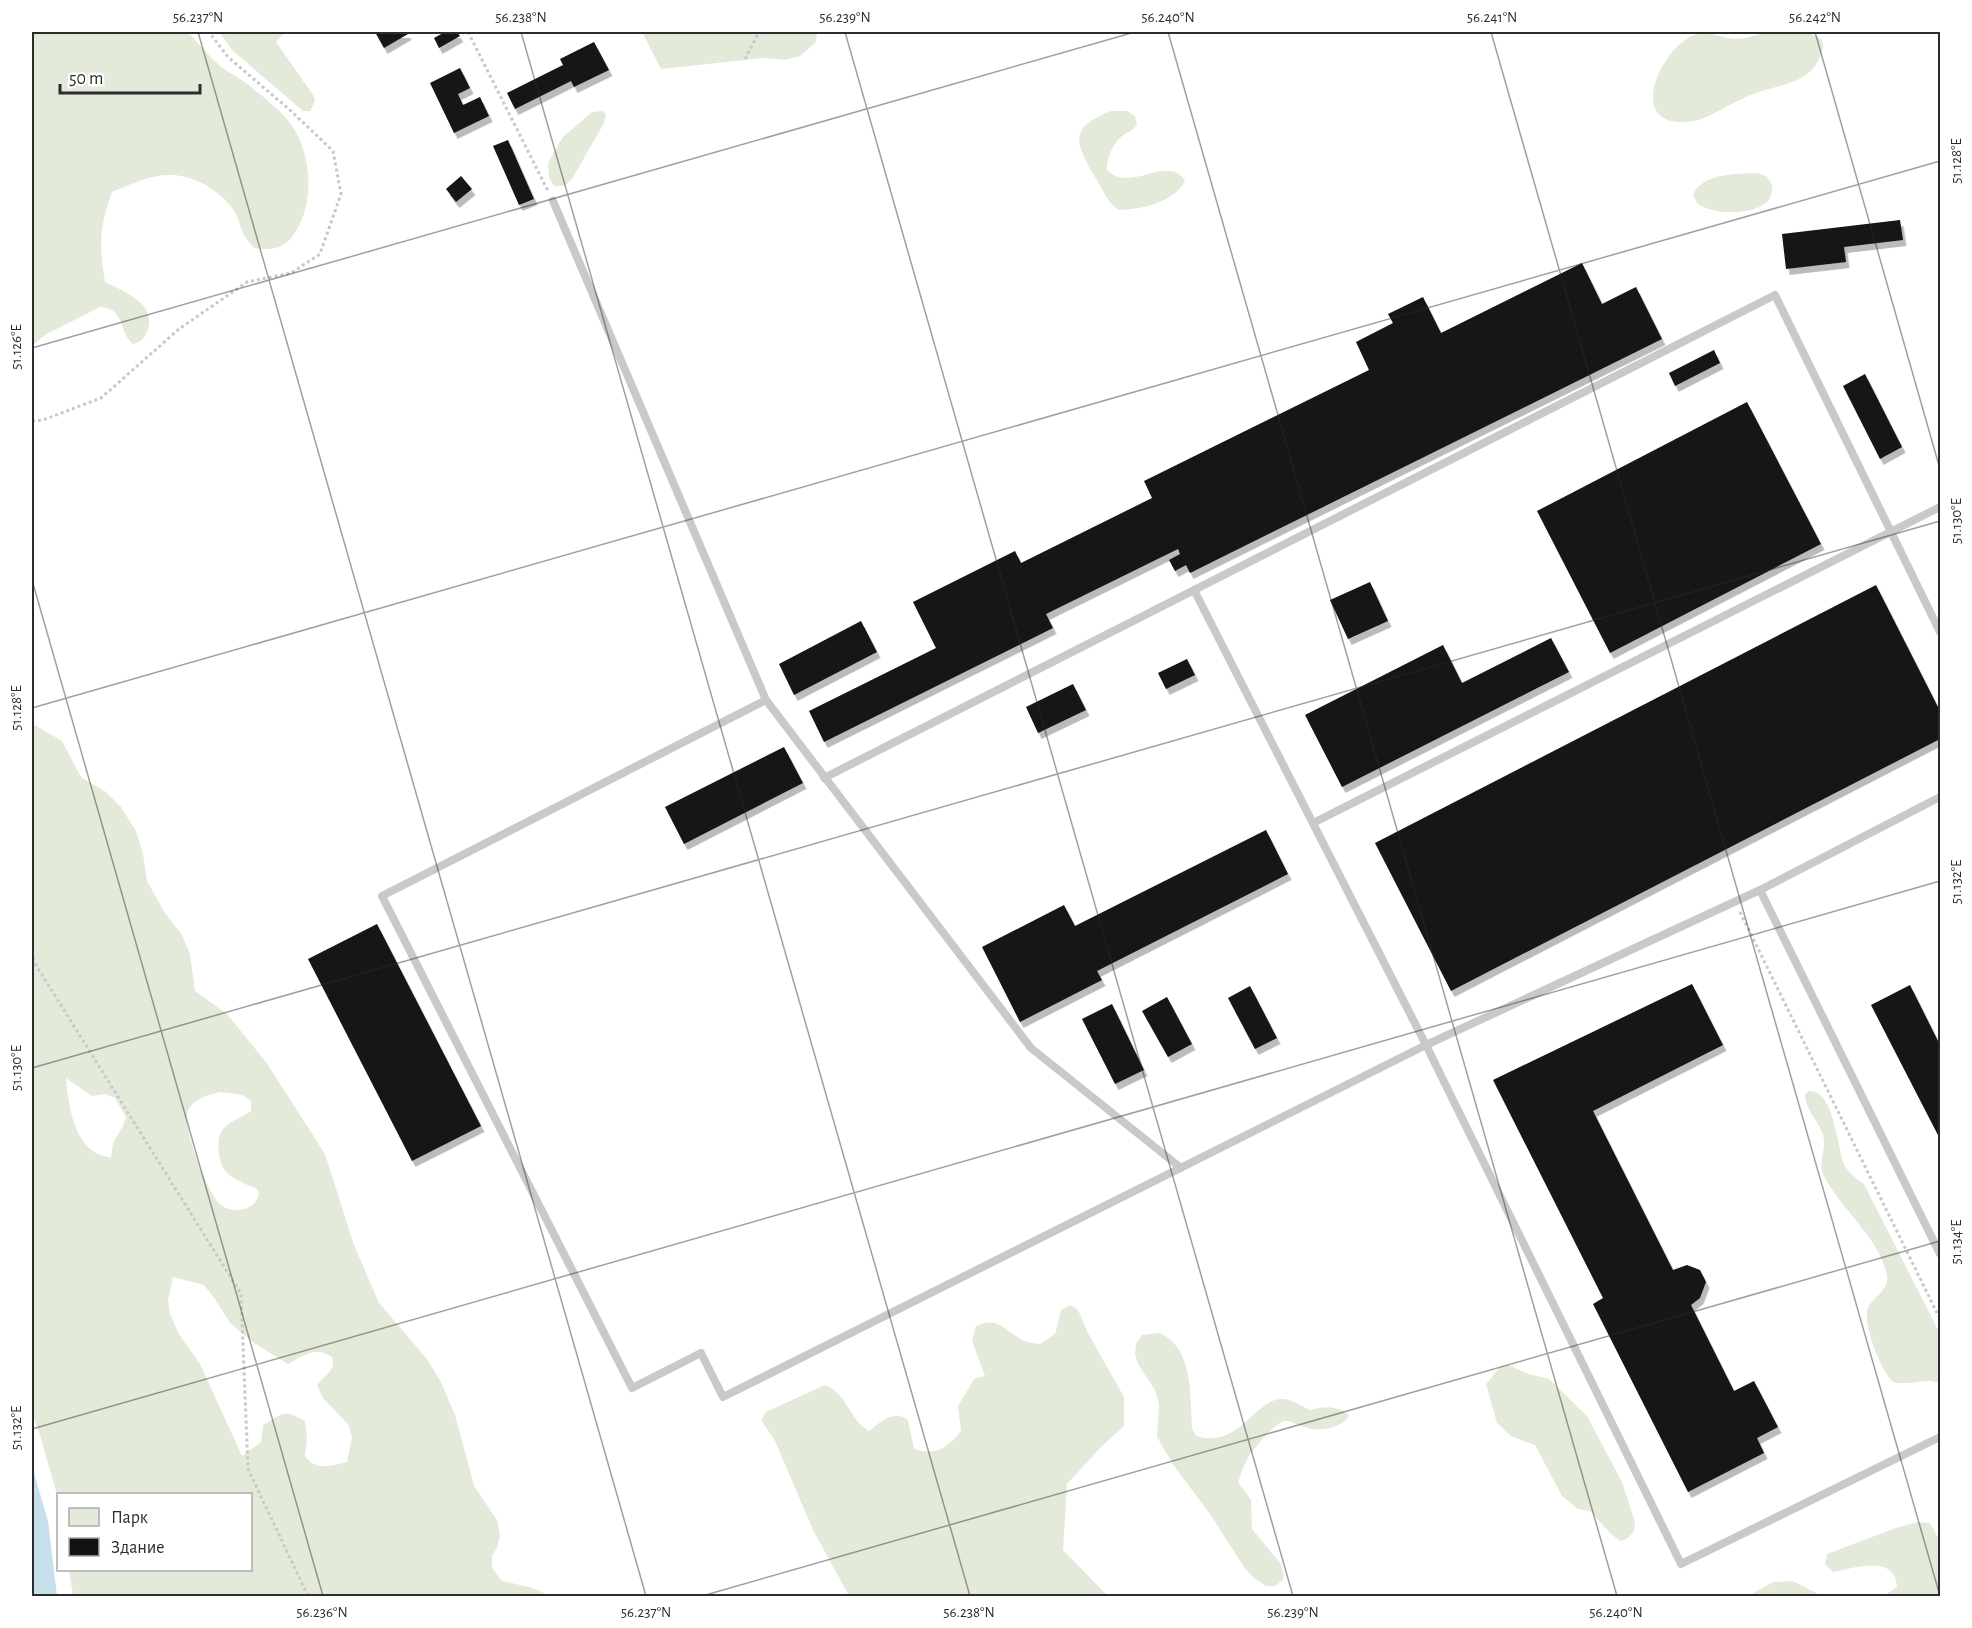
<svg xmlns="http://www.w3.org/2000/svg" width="1972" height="1628" viewBox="0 0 1972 1628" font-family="'Alegreya Sans',sans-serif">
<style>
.green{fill:#e4eada;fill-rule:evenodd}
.water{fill:#c5dfeb}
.building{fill:#131313;filter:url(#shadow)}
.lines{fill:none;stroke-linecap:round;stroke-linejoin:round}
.path{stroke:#c9c9c9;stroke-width:3;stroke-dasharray:3 3;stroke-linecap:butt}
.lane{stroke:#c9c9c9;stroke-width:8}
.ticks{fill:none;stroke:#2c2c2c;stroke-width:1.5;stroke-opacity:0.45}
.neatline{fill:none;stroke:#2c2c2c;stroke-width:2}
.ticks-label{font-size:15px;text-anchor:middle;fill:#2c2c2c}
</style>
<defs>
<filter id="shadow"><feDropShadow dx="3.5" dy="6" stdDeviation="0" flood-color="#0004"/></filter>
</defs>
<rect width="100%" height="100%" fill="#fff"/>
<!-- green -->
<g class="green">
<path d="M32,32H188C198,43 208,55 219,65C225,71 235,75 242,80C257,91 274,105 287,119C311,147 316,200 296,231C286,248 273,251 254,248C250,243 245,238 243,233C239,224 238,215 232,208C225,198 214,190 204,184C169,166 145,178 112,192C99,229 99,245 105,282C125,292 158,304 147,332C144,339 140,342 133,344C118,332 126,308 100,307L45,335L32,346Z"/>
<polygon points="219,32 285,32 276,42 313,95 315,101 310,111 303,111 232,50"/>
<polygon points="642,32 817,32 816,42 800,56 784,60 764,58 661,69"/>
<path d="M1768,32C1781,32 1832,26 1822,52C1819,60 1815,68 1807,74C1792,86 1769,87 1751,95C1738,100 1724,108 1711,115C1701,120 1691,122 1680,122C1628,120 1662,49 1692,36C1708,29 1722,39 1737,39C1747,39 1758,34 1768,32Z"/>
<polygon points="602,111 606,114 604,123 572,179 564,186 554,186 549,178 548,163 563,137 592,112"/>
<path d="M1111,111H1127L1135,116L1137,124C1134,130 1128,132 1122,136C1113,143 1106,159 1107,170C1131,194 1168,153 1185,181C1173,203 1142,209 1119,210C1108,204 1103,190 1097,180C1077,145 1065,129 1111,111Z"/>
<path d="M1757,173L1766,176L1772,184C1772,188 1772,194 1770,198C1760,216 1711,216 1697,203C1697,202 1693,195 1693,194C1704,173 1736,174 1757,173Z"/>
<path d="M32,720L33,724L62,741L81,777L106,792L121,807L136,831L143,854L147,881L165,913L182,935L190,954L195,991L227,1014L266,1062L325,1154L354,1245L379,1303L427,1359L441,1382L455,1415L474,1486L497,1520L500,1536L497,1548L492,1556V1568L502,1581L529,1587L542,1592L548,1596H73L69,1570H250V1494H58V1498L39,1432L32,1414ZM66,1078L92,1096L105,1094L115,1098L126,1117L123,1126L113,1143L111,1158C106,1156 97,1155 93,1151C72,1137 68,1100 66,1078ZM220,1092L243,1095L251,1101V1111C243,1117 230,1121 223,1129C215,1138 218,1164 227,1173C234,1180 248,1185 257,1189L259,1194C257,1202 252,1207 244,1209C236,1211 227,1210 221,1205C208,1195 181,1126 188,1110C195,1098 208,1095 220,1092ZM173,1277L204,1285L215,1299L230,1323L254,1343L288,1364C304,1355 316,1346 332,1357C336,1372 325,1374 317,1385L323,1398L348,1424L352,1437L347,1462C332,1466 315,1471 305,1456L307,1439L305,1421C283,1409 284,1413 263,1425L261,1442L242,1456L200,1364L179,1334L170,1314L168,1300Z"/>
<path d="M1809,1091C1834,1089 1837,1146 1844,1164C1848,1173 1857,1179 1864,1184L1940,1334V1384C1927,1376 1911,1387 1893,1382C1881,1371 1860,1320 1869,1306C1875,1296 1889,1289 1887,1276C1882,1241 1839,1207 1824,1176C1817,1163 1827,1149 1823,1135C1819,1121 1805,1110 1805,1094Z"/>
<path d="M1070,1305L1078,1310L1089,1335L1124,1397V1426L1100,1448L1067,1484L1063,1550L1108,1596H849L813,1530L775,1441L761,1420L766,1412L825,1385C848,1394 849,1420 869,1431C881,1422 893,1409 908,1420L914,1449C936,1456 949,1447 961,1431L958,1406L974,1379L985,1376L972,1341L976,1326C1000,1314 1005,1333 1025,1341C1029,1343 1036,1343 1040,1344L1055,1334L1061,1310Z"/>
<path d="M1160,1333C1194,1349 1190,1396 1192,1428L1196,1436C1244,1450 1255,1391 1289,1400C1296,1402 1303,1407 1310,1410C1324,1406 1337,1405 1349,1415C1344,1427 1323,1431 1312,1429C1303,1428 1293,1421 1285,1421C1276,1422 1254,1448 1249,1456C1244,1464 1241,1474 1238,1482L1251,1500L1252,1529L1281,1564L1284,1576L1283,1580L1275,1586H1266L1253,1577L1244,1567L1210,1514L1174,1466L1157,1437L1159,1404L1155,1390L1138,1364L1135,1354L1136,1343L1142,1335Z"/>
<polygon points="1508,1365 1529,1374 1549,1379 1587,1416 1622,1482 1635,1522 1634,1531 1628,1538 1621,1541 1612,1535 1590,1511 1578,1509 1562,1496 1535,1445 1511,1436 1497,1423 1486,1384 1500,1367"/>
<path d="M1917,1522L1930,1523L1940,1541V1596H1884L1897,1587C1895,1553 1853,1569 1833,1572L1825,1564L1827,1554L1893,1529Z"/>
<polygon points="1793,1581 1822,1596 1748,1596 1773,1582"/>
</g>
<!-- water -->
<polygon class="water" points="32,1466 48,1521 57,1596 32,1596"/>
<!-- building -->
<g class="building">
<polygon points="375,32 407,32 408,34 384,48"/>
<polygon points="445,32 457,32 460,36 439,48 434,38"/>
<polygon points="594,42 609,70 574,87 571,81 515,109 507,93 563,65 560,59"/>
<polygon points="460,68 470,88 458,94 463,105 480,97 489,116 454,133 430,83"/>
<polygon points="508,140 534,199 519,205 493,146"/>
<polygon points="461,176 472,189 456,202 446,189"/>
<polygon points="1900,220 1903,240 1844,247 1846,262 1786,269 1782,234"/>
<polygon points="1582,263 1602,304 1636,287 1662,339 1190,573 1186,565 1175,571 1169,560 1180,554 1178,549 1046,614 1053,628 824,742 809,711 936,648 913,602 1015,551 1021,563 1152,498 1144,481 1369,370 1356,342 1393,323 1388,314 1423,297 1441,333"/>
<polygon points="1714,350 1720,363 1675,386 1669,373"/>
<polygon points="1865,374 1902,447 1880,459 1843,386"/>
<polygon points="1747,402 1821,544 1610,653 1537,511"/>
<polygon points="1370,582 1388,621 1348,639 1330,600"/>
<polygon points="1876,585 1940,711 1940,739 1451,991 1375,843"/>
<polygon points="861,621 877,652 794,695 779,664"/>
<polygon points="1551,638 1569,672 1342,787 1305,715 1443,645 1462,683"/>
<polygon points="1187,659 1195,675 1166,689 1158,673"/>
<polygon points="1073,684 1086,710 1038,733 1026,707"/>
<polygon points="784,747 803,783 684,844 665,807"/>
<polygon points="1266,830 1288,874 1097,971 1102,980 1020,1022 982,947 1064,905 1075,926"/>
<polygon points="377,924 481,1126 412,1161 308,959"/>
<polygon points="1692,984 1723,1045 1593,1111 1673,1270 1687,1265 1700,1270 1706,1282 1700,1298 1691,1305 1734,1391 1754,1381 1778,1427 1757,1438 1764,1453 1688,1492 1593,1304 1603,1298 1493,1080"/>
<polygon points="1910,985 1940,1045 1940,1139 1871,1005"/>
<polygon points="1250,986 1277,1038 1255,1049 1228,998"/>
<polygon points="1167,997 1192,1044 1168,1057 1142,1011"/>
<polygon points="1112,1004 1144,1070 1115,1084 1082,1019"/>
</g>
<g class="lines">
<!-- path -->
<g class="path">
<polyline points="468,32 548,191"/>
<polyline points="745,59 759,32"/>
<polyline points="32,421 43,420 101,398 179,329 247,282 291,273 320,254 341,194 333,151 291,111 228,57 209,32"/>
<polyline points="1740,912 1940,1319"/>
<polyline points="32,952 34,962 241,1294 248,1469 308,1596"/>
</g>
<!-- lane -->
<g class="lane">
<polyline points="553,201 766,700 1031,1048 1181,1168"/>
<polyline points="1194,590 1426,1045 1681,1564 1940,1437"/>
<polyline points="766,700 382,896 632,1388 701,1353 723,1397 1426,1045 1760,890 1940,797"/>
<polyline points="824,778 1775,295 1940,632"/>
<polyline points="1313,823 1940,507"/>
<polyline points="1760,890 1940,1254"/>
</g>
</g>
<!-- ticks -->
<path class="ticks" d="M198,32L646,1596M521,32L970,1596M845,32L1293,1596M1168,32L1617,1596M1491,32L1940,1596M1815,32L1940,469M32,348L1135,32M32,580L323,1596M32,708L1940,161M32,1068L1940,521M32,1429L1940,881M702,1596L1940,1241"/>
<!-- border -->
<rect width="1972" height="1628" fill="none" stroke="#ffffff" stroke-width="66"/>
<!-- legend -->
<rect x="57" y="1493" width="195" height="78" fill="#ffffff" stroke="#ababab" stroke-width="1.5"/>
<rect x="69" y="1508" width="30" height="18" fill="#e4eada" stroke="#ababab" stroke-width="1.5"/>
<text x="111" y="1523" font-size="18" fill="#2c2c2c">Парк</text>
<rect x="69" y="1538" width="30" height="18" fill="#131313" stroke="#ababab" stroke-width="1.5"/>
<text x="111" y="1553" font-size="18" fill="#2c2c2c">Здание</text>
<!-- scale -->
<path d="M60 84v9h140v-9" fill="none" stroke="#2c2c2c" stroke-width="3"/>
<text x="69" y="84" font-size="18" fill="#2c2c2c" stroke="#ffffff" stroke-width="4.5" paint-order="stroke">50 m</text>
<rect x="33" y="33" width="1906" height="1562" class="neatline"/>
<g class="ticks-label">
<text x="198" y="22">56.237°N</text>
<text x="521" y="22">56.238°N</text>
<text x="845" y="22">56.239°N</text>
<text x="1168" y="22">56.240°N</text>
<text x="1492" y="22">56.241°N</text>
<text x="1815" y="22">56.242°N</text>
<text transform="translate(1956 161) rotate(-90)" y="5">51.128°E</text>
<text transform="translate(16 347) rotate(-90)" y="5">51.126°E</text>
<text transform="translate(1956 521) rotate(-90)" y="5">51.130°E</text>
<text transform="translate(16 708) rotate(-90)" y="5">51.128°E</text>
<text transform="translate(1956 882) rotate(-90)" y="5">51.132°E</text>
<text transform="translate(16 1068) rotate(-90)" y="5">51.130°E</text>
<text transform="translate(1956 1242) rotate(-90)" y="5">51.134°E</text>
<text transform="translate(16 1428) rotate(-90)" y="5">51.132°E</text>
<text x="322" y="1617">56.236°N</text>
<text x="646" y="1617">56.237°N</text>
<text x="969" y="1617">56.238°N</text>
<text x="1293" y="1617">56.239°N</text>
<text x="1616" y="1617">56.240°N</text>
</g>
</svg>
